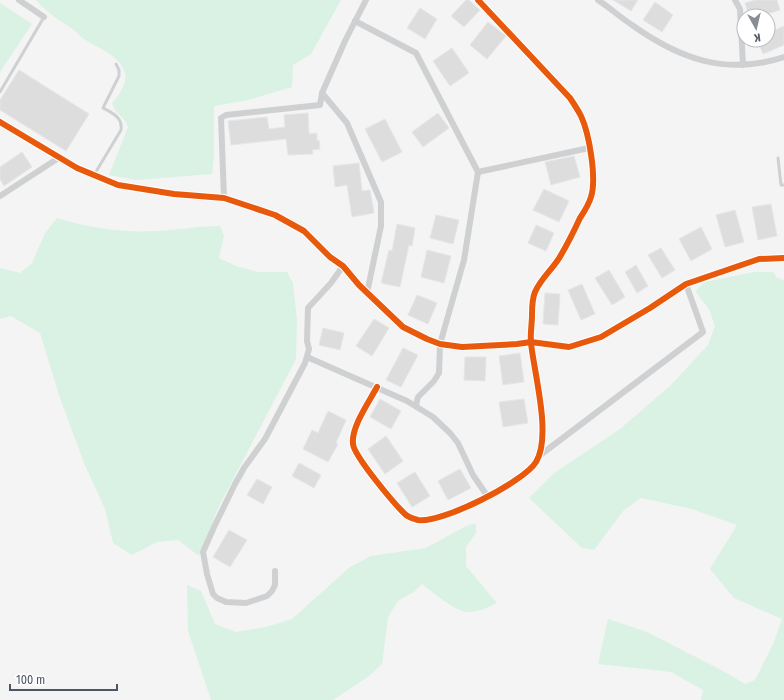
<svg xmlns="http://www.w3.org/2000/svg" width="784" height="700" viewBox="0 0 784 700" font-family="'Fira Sans Condensed',sans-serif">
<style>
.green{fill:#d9f2e3}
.building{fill:#ddddde;stroke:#e5e6e7}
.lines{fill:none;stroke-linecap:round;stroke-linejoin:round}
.lane{stroke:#ced0d2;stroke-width:3}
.street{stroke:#ced0d2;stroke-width:6}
.cycleway-casing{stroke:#fff;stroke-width:8}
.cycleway{stroke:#e8590c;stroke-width:6}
</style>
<rect width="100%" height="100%" fill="#f4f4f4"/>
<!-- green -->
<g class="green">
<path d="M36,0H341L311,54L293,65L292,87L248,100L214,106V155L212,174L137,180L109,175L128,127C123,114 116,116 112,103C120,95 130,79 123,68C116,54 96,47 84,39C80,37 78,33 75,31C62,21 46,13 36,0Z"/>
<polygon points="0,3 32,24 0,72"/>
<path d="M57,218C90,228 123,233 158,231C179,230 199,226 220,226L224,236L219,258L236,266L258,272H287L293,283L297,320L296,359L218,508L199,556L178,540L157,542L132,555L113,543L105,509L84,463L59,395L40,333L11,316L0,319V268L20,273L32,263L45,233Z"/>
<polygon points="754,272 773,272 777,278 784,280 784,700 701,700 703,690 671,672 598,664 608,619 647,632 725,672 745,684 755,680 774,642 782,619 734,598 710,569 737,525 692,509 641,498 624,510 594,550 582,548 529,498 554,473 620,429 671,385 708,345 715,326 709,309 695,291 705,282"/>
<path d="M476,523V533L466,547V566L497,603C487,608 478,612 467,612C456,612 431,591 422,584L414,592L398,601L388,617L382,664L369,676L333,700H211L188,631L187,585L201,591L215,624L236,632L266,627L292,619L350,567L371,556L426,548L466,526Z"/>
</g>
<!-- building -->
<g class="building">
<polygon points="466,0 469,0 480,10 464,27 451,16"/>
<polygon points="613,0 638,0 631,11"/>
<polygon points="755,0 777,0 780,10 761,16 749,16 745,3"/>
<polygon points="655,2 673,15 662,32 643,20"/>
<polygon points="420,8 437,19 425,39 407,28"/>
<polygon points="488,22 506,36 487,59 470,45"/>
<polygon points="784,26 784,45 763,54 757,40 768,40 768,33"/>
<polygon points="452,48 469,73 450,86 433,61"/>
<polygon points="19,70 89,114 66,151 0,110 0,100"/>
<polygon points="308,113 309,134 317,133 317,141 319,140 320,149 312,150 313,154 288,155 286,139 231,145 228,121 267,117 269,129 285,127 284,115"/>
<polygon points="438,113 449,128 423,147 412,132"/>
<polygon points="385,119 402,152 382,162 365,129"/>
<polygon points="22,152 32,167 4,186 0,179 0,167"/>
<polygon points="574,156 580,177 551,185 545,162"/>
<polygon points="359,163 362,191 370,190 374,213 352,217 347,185 335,187 333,166"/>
<polygon points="544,189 569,201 559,222 533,210"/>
<polygon points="771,204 777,236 758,240 752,207"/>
<polygon points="735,210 744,242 725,247 716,215"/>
<polygon points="436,215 459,220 453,244 430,238"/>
<polygon points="397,224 415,228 412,246 409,245 400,287 381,283 389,250 392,251"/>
<polygon points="536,225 554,233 546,251 528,243"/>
<polygon points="701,227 712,249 691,261 679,239"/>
<polygon points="661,248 675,270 662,278 648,255"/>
<polygon points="427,250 451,256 444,283 421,277"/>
<polygon points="636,265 648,286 637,293 625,272"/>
<polygon points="609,270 625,297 612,305 595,278"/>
<polygon points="582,284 595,314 581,320 568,290"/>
<polygon points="545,293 560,294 558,325 543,324"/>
<polygon points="417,295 437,303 428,324 408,315"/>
<polygon points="374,319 389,328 372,356 356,346"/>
<polygon points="323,328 344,333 340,350 319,345"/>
<polygon points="403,348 418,355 401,387 386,380"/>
<polygon points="520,353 524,382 503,385 499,356"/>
<polygon points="465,357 486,357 485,381 464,380"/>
<polygon points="380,399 401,411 391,429 370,417"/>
<polygon points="524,399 528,423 503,427 499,402"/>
<polygon points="328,411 346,420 336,443 338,444 328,462 303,449 312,430 318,433"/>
<polygon points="386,436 403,461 385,474 368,449"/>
<polygon points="299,463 321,475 314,488 292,476"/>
<polygon points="460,469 471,488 448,500 438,481"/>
<polygon points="415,472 430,496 412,507 397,483"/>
<polygon points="257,479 272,487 263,504 247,495"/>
<polygon points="229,530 247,540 230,567 213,557"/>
</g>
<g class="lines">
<!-- lane -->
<g class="lane">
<polyline points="0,92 44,17"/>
<polyline points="778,158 781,185 784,185"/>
<path d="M94,175L121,130C123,117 112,113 103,108L119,76V70L116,64"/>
</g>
<!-- street -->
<g class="street">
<polyline points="19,0 44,17"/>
<path d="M598,0C610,8 620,17 632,25C680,59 726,76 784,57"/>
<polyline points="735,0 740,9 743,65"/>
<polyline points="355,21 416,53 478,172 464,260 440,344 439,373 434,381 418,397 416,405"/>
<polyline points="322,93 347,123 381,202 381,226 367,293"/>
<polyline points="0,122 77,168 118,185 174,194 224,198 275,215 304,231 330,257 343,266 359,285 403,327 427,339 440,344 462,347 517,344 531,342 569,347 601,337 650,308 686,284 759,259 784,258"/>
<polyline points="478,172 589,148"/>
<polyline points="0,196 60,157"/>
<polyline points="224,198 221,118 226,115 320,105 322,93 345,41 366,0"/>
<polyline points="307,357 407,401 433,417 450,433 458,443 473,475 488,497"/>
<path d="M377,387C369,402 351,427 353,444C354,456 395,505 406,515C410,518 414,519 418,520C441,524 524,482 536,462C552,436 534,373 531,343C530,334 532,324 532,315C532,308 532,299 535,292C541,278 554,268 561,255C568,243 574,231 580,218C584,212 589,204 591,197C597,178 589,133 581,116C578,110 574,104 570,98L478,0"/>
<polyline points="539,456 703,332 686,284"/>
<polyline points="275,571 275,585 272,591 267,596 246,603 226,602 217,598 213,594 207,574 203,552 214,527 235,484 244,468 265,439 305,363 309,349 307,341 308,308 331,283 343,266"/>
</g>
<!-- cycleway casing -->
<g class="cycleway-casing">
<g id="cycleway">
<polyline points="0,122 77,168 118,185 174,194 224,198 275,215 304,231 330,257 343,266 359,285 403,327 427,339 440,344 462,347 517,344 531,342 569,347 601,337 650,308 686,284 759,259 784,258"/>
<path d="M377,387C369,402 351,427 353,444C354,456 395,505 406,515C410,518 414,519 418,520C441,524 524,482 536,462C552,436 534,373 531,343C530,334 532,324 532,315C532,308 532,299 535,292C541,278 554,268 561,255C568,243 574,231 580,218C584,212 589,204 591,197C597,178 589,133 581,116C578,110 574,104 570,98L478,0"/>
</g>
</g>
<!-- cycleway -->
<use href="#cycleway" class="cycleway"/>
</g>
<!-- north arrow -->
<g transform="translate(756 28) rotate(172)"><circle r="19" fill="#ffffff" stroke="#b7bbc0"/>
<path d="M0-3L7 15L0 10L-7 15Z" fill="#868d94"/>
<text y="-6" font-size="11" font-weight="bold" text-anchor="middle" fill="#4a5661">K</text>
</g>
<!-- scale -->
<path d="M10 684v6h107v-6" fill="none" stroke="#4a5661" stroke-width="2"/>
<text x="16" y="684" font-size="12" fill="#4a5661" stroke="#ffffff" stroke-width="3" paint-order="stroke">100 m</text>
</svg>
